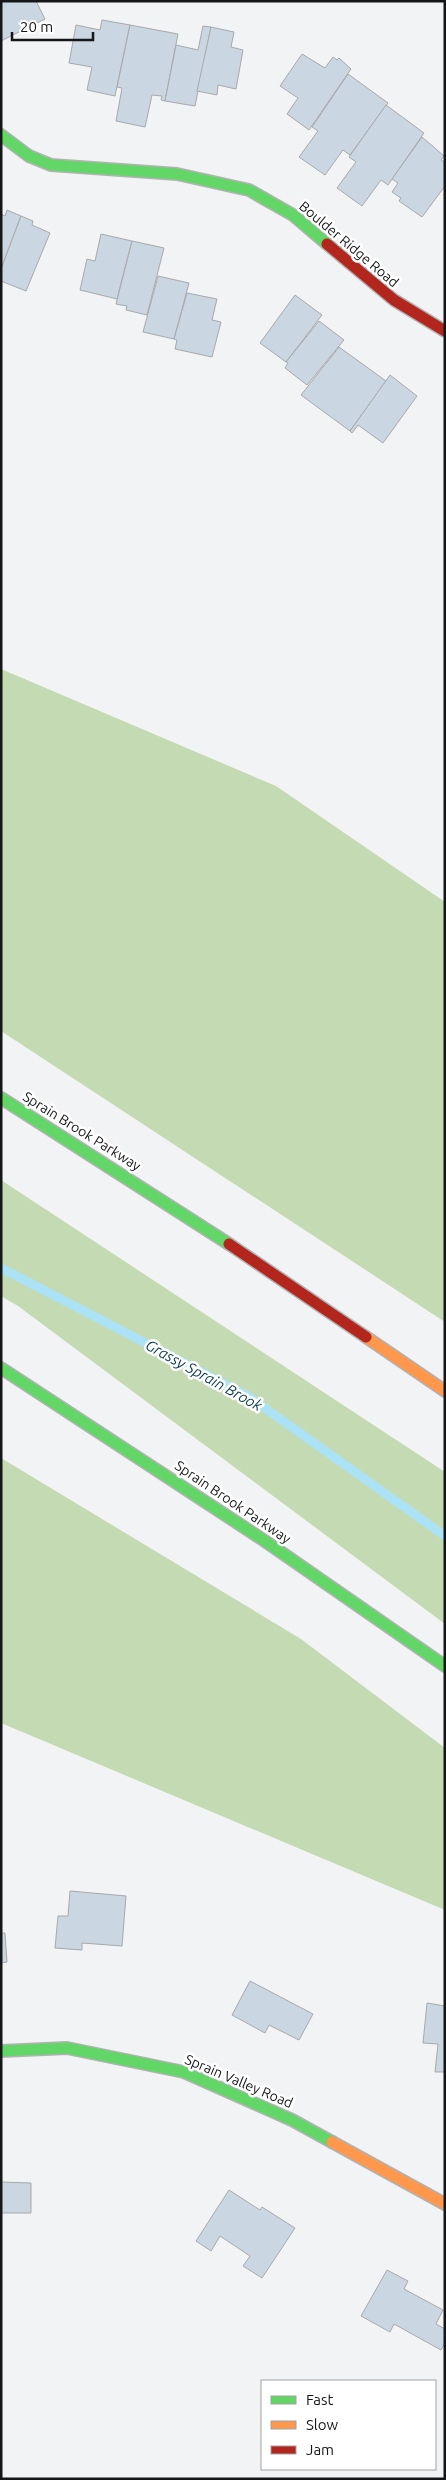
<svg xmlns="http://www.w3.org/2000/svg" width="446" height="2480" viewBox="0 0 446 2480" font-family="Ubuntu,sans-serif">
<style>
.forest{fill:#c4dab2}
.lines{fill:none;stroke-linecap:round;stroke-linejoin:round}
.stream{stroke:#abe2f6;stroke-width:9}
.building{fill:#cad6e2;stroke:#a8a9aa}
.fast-casing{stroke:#b1b2b3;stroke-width:14}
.slow-casing{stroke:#b1b2b3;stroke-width:14}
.jam-casing{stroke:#b1b2b3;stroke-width:14}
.fast{stroke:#63d668;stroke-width:11}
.slow{stroke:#ff974d;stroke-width:11}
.jam{stroke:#b3261e;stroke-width:11}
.labels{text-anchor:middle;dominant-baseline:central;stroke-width:5;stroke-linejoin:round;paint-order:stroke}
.street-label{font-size:14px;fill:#151617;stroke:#fff}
.water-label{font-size:15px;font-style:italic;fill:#0c3c4b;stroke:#fff}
</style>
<rect width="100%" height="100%" fill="#f2f3f4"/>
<!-- forest -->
<g class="forest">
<polygon points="1,669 276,786 445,902 445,1322 1,1031"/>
<polygon points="1,1180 445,1472 445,1624 18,1306 1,1296"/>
<polygon points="1,1458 301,1639 445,1748 445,1910 1,1723"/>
</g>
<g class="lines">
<!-- stream -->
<polyline class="stream" points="1,1268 248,1396 445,1536"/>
</g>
<!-- building -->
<g class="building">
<polygon points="1,1 36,1 45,19 1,41"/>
<polygon points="102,20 130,25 115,96 87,90 92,67 69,63 76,25 100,30"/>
<polygon points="130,25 178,34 165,101 161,100 162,96 152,95 145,127 116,121 122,88 117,87"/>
<polygon points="203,26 211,27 195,106 165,101 176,45 198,50"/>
<polygon points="211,27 234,32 231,47 243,50 236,89 218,85 217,95 197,91"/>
<polygon points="302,54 325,68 333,57 337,60 339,58 351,69 309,130 287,114 298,98 280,86"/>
<polygon points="348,74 388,103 350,155 343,150 325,175 299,157 318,131 312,127"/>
<polygon points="386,105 424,133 388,185 381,180 362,206 337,188 356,162 349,157"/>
<polygon points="422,137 444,156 441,160 445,163 445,186 422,217 399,201 401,198 392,192 398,183 392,179"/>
<polygon points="7,210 21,216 1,269 1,214 5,216"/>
<polygon points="21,216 33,221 32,225 50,233 26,291 1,281 1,269"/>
<polygon points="101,234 132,241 117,299 80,290 87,259 95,261"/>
<polygon points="132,241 164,248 147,315 126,310 127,306 116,304"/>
<polygon points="158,276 189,283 174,339 143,332"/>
<polygon points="187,293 217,299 212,320 221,322 212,357 175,349 177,340 174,339"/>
<polygon points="295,295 322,315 286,362 260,343"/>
<polygon points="319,321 344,340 307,385 285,368 288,363 286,362"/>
<polygon points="339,347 386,381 350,431 301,395"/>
<polygon points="390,375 417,396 383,443 358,425 352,433 350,431"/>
<polygon points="70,1891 126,1896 122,1946 82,1943 82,1950 55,1948 58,1916 68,1916"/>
<polygon points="1,1933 5,1933 7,1962 1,1963"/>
<polygon points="250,1981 313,2014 299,2040 269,2025 265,2033 232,2015"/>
<polygon points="427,2003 445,2006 445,2072 435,2072 438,2044 423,2043"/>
<polygon points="1,2182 31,2183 31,2213 1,2213"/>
<polygon points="229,2190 260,2210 262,2207 295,2228 262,2278 243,2266 250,2256 220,2236 211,2251 196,2241"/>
<polygon points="387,2270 408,2281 404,2289 443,2310 436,2324 445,2329 445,2343 441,2350 394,2324 390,2332 361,2316"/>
</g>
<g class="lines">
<!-- fast casing -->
<g class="fast-casing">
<g id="fast">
<polyline points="1,135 29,156 51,165 177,174 249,190 293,215 327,244"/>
<polyline points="1,1098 229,1244"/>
<polyline points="1,1368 262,1539 445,1666"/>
<polyline points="1,2051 67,2048 184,2072 292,2120 332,2142"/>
</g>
</g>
<!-- slow casing -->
<g class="slow-casing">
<g id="slow">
<polyline points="366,1337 445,1391"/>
<polyline points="332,2142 445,2204"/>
</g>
</g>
<!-- jam casing -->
<g class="jam-casing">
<g id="jam">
<polyline points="327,244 394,300 445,331"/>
<polyline points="229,1244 366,1337"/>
</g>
</g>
<!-- fast -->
<use href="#fast" class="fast"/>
<!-- slow -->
<use href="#slow" class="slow"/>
<!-- jam -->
<use href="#jam" class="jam"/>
</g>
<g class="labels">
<!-- street labels -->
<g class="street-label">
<text transform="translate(349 244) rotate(40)">Boulder Ridge Road</text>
<text transform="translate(82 1131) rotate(32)">Sprain Brook Parkway</text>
<text transform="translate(233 1502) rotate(34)">Sprain Brook Parkway</text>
<text transform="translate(239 2081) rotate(23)">Sprain Valley Road</text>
</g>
<!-- water labels -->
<g class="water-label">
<text transform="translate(204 1375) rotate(29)">Grassy Sprain Brook</text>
</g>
</g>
<!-- border -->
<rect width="446" height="2480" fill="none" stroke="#151617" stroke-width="5"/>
<!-- legend -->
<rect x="261" y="2380" width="175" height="90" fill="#ffffff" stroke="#a1a2a2"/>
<rect x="271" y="2396" width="25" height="8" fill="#63d668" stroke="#a1a2a2"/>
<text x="306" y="2405" font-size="15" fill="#151617">Fast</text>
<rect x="271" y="2421" width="25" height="8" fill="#ff974d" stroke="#a1a2a2"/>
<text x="306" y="2430" font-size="15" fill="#151617">Slow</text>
<rect x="271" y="2446" width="25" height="8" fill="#b3261e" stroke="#a1a2a2"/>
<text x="306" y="2455" font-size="15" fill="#151617">Jam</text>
<!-- scale -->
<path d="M12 32v8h81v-8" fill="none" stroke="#151617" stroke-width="2.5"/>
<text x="20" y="32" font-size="15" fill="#151617" stroke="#ffffff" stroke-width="4" paint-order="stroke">20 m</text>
</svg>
